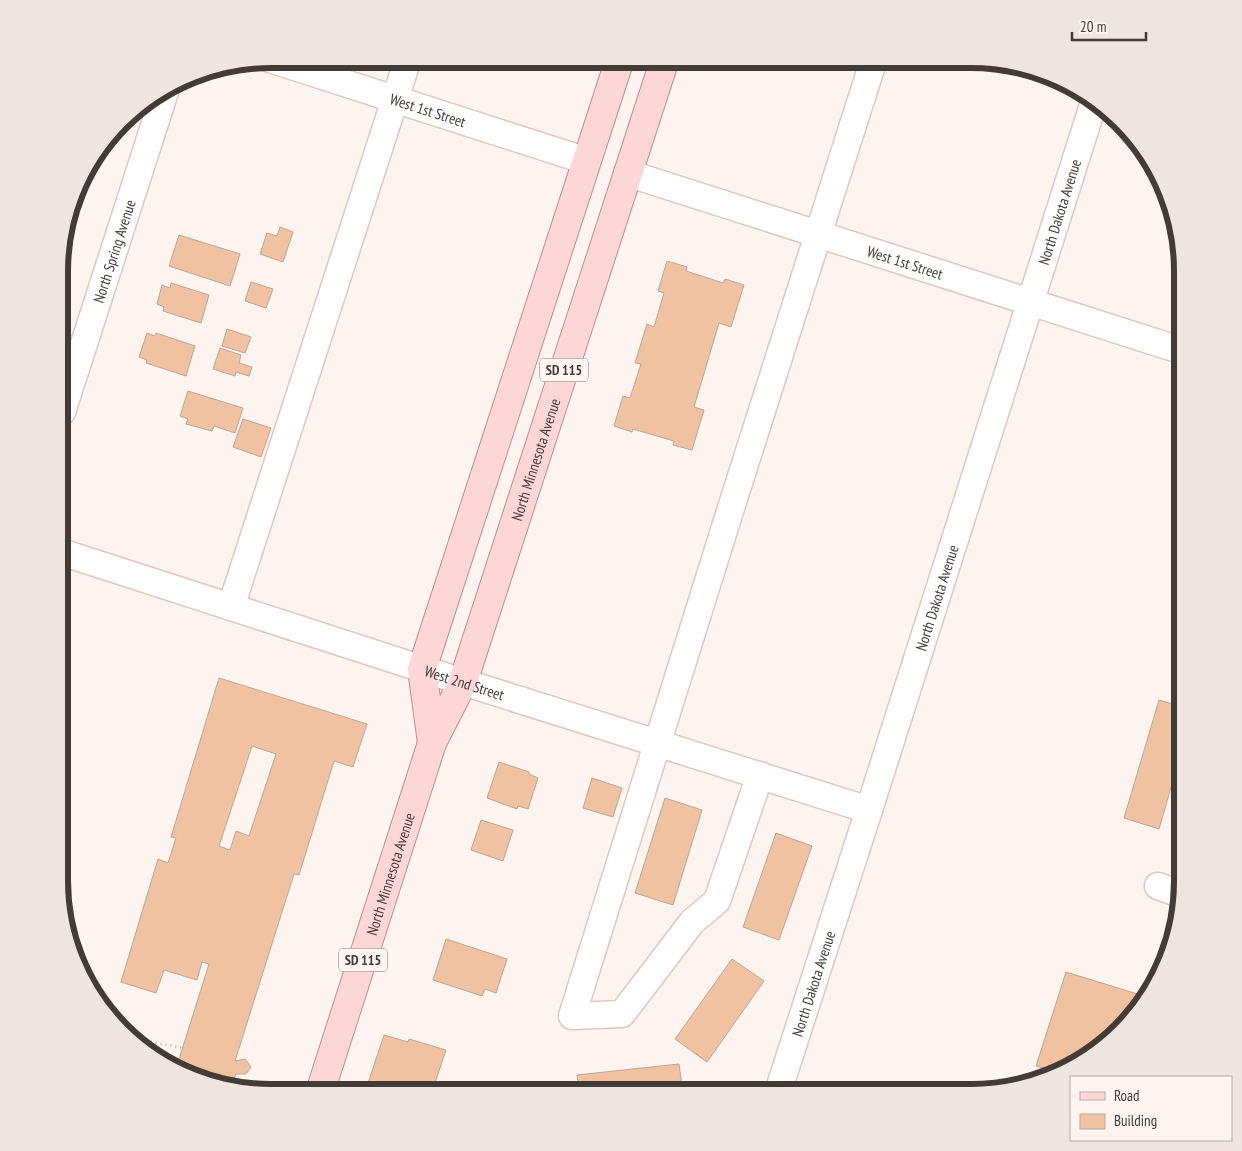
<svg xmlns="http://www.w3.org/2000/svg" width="1242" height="1151" viewBox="0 0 1242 1151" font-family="'PT Sans Narrow',sans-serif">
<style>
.building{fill:#f1c2a1;stroke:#baa699;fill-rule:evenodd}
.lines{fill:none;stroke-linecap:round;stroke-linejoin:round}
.minor-casing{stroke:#dfc7bf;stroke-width:29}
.major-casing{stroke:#bb8f8f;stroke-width:30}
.path{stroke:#bdb3af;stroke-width:3;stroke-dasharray:1 4;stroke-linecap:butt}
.minor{stroke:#fff;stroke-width:26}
.major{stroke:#fdd7d8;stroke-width:28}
.labels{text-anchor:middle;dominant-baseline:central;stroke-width:4.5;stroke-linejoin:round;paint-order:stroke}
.shield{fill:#fdf3ef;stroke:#7c726e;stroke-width:1}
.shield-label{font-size:14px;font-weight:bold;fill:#443b37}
.street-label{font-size:15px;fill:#443b37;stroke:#fdf3ef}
.rim{fill:none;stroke:#443b37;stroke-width:6}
</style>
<rect width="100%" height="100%" fill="#fdf3ef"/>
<!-- building -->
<g class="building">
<polygon points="280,227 293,232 283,262 260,254 267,233 277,236"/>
<polygon points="179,235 240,254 230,286 169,266"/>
<polygon points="667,261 687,267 686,271 723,283 725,279 744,285 731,327 719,323 694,407 704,410 692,450 673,445 674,441 633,429 632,432 614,426 623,396 630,398 641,364 635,363 647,324 654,327 664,293 658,291"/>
<polygon points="251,282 273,289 266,308 245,301"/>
<polygon points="171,283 209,295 201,323 163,311 164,307 157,304 162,285 170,288"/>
<polygon points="227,329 251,337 245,353 222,346"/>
<polygon points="147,333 155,336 156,333 195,346 186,376 146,363 147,360 139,357"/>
<polygon points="220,348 241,355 239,363 252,367 249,376 236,372 235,376 213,369"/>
<polygon points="188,391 243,408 235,433 214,426 212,431 186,424 188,419 180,416"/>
<polygon points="243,419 271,428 261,457 233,447"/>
<path d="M219,678L367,724L353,767L334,761L299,875L294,874L235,1061L245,1059L251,1067L246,1074H236L232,1083L180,1071L179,1069L180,1056L209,964L202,962L197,980L164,970L156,993L121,982L158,859L168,863L176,838L171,837ZM252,746L276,754L249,836L236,831L230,850L219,846Z"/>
<polygon points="1159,700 1183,707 1183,746 1159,829 1124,818"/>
<polygon points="499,762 529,772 529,774 538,778 528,809 518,806 517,809 487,798"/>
<polygon points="592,778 622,788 613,817 583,808"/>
<polygon points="665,798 702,810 673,905 635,893"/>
<polygon points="481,820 513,830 503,861 471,850"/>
<polygon points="1183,825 1183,864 1172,860"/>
<polygon points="776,833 812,846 779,940 743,927"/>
<polygon points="446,939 507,959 496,993 485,989 482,996 433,980"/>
<polygon points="732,959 764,981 707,1062 675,1039"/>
<polygon points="1066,972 1144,996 1111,1040 1058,1073 1036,1066"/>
<polygon points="384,1035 408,1042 409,1039 446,1050 432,1092 365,1092"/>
<polygon points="679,1064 683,1092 579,1092 577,1075"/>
</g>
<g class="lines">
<!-- minor casing -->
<g class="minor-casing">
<g id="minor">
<path id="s1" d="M270,59L587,161"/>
<path id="s2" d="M627,173L1183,351"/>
<path id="s3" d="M62,412L165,92"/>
<path id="s4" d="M61,552L463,682L869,810"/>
<polyline points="231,607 408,59"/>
<polyline points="760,775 717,901 692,922 622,1014 572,1016 731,508 874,59"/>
<polyline points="1158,886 1180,894"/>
<path id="s5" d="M778,1092L869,810L1094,102"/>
</g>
</g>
<!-- major casing -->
<g class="major-casing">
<g id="major">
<polyline points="432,743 422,669 620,59"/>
<path id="s6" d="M320,1092L432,743L463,682L665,59"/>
</g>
</g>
<!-- path -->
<polyline class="path" points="136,1039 183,1048"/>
<!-- minor -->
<use href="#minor" class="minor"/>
<!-- major -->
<use href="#major" class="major"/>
</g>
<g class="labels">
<!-- shield labels -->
<g class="shield">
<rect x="540" y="358.5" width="48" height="23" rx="4"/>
<rect x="339" y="948.5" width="48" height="23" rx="4"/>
</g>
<g class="shield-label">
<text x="564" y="370">SD 115</text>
<text x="363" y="960">SD 115</text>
</g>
<!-- street labels -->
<g class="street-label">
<text stroke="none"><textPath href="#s1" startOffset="166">West 1st Street</textPath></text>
<text stroke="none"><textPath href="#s5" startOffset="924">North Dakota Avenue</textPath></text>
<text stroke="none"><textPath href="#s3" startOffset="169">North Spring Avenue</textPath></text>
<text stroke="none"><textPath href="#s2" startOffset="292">West 1st Street</textPath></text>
<text stroke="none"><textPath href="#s6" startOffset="669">North Minnesota Avenue</textPath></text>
<text stroke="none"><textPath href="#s5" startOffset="519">North Dakota Avenue</textPath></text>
<text stroke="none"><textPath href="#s4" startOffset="424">West 2nd Street</textPath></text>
<text stroke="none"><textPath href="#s6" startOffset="229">North Minnesota Avenue</textPath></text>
<text stroke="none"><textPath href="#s5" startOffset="114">North Dakota Avenue</textPath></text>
</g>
</g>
<!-- crop -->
<path d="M0 0H1242V1151H0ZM271 68H971A203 203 0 0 1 1174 271V881A203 203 0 0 1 971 1084H271A203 203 0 0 1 68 881V271A203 203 0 0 1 271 68Z" fill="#eee4e0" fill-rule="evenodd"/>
<path class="rim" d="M271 68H971A203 203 0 0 1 1174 271V881A203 203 0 0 1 971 1084H271A203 203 0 0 1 68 881V271A203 203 0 0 1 271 68Z"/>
<!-- legend -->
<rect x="1070" y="1076" width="162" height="65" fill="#fdf3ef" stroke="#b3a9a5"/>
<rect x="1080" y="1092" width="25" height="8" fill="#fdd7d8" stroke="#b3a9a5"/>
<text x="1114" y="1101" font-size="15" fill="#443b37">Road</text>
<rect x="1080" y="1114" width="25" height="15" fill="#f1c2a1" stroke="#b3a9a5"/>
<text x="1114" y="1126" font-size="15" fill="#443b37">Building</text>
<!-- scale -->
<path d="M1072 32v8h74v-8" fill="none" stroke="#443b37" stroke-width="2.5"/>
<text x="1080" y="32" font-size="15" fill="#443b37" stroke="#fdf3ef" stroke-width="4" paint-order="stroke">20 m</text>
</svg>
